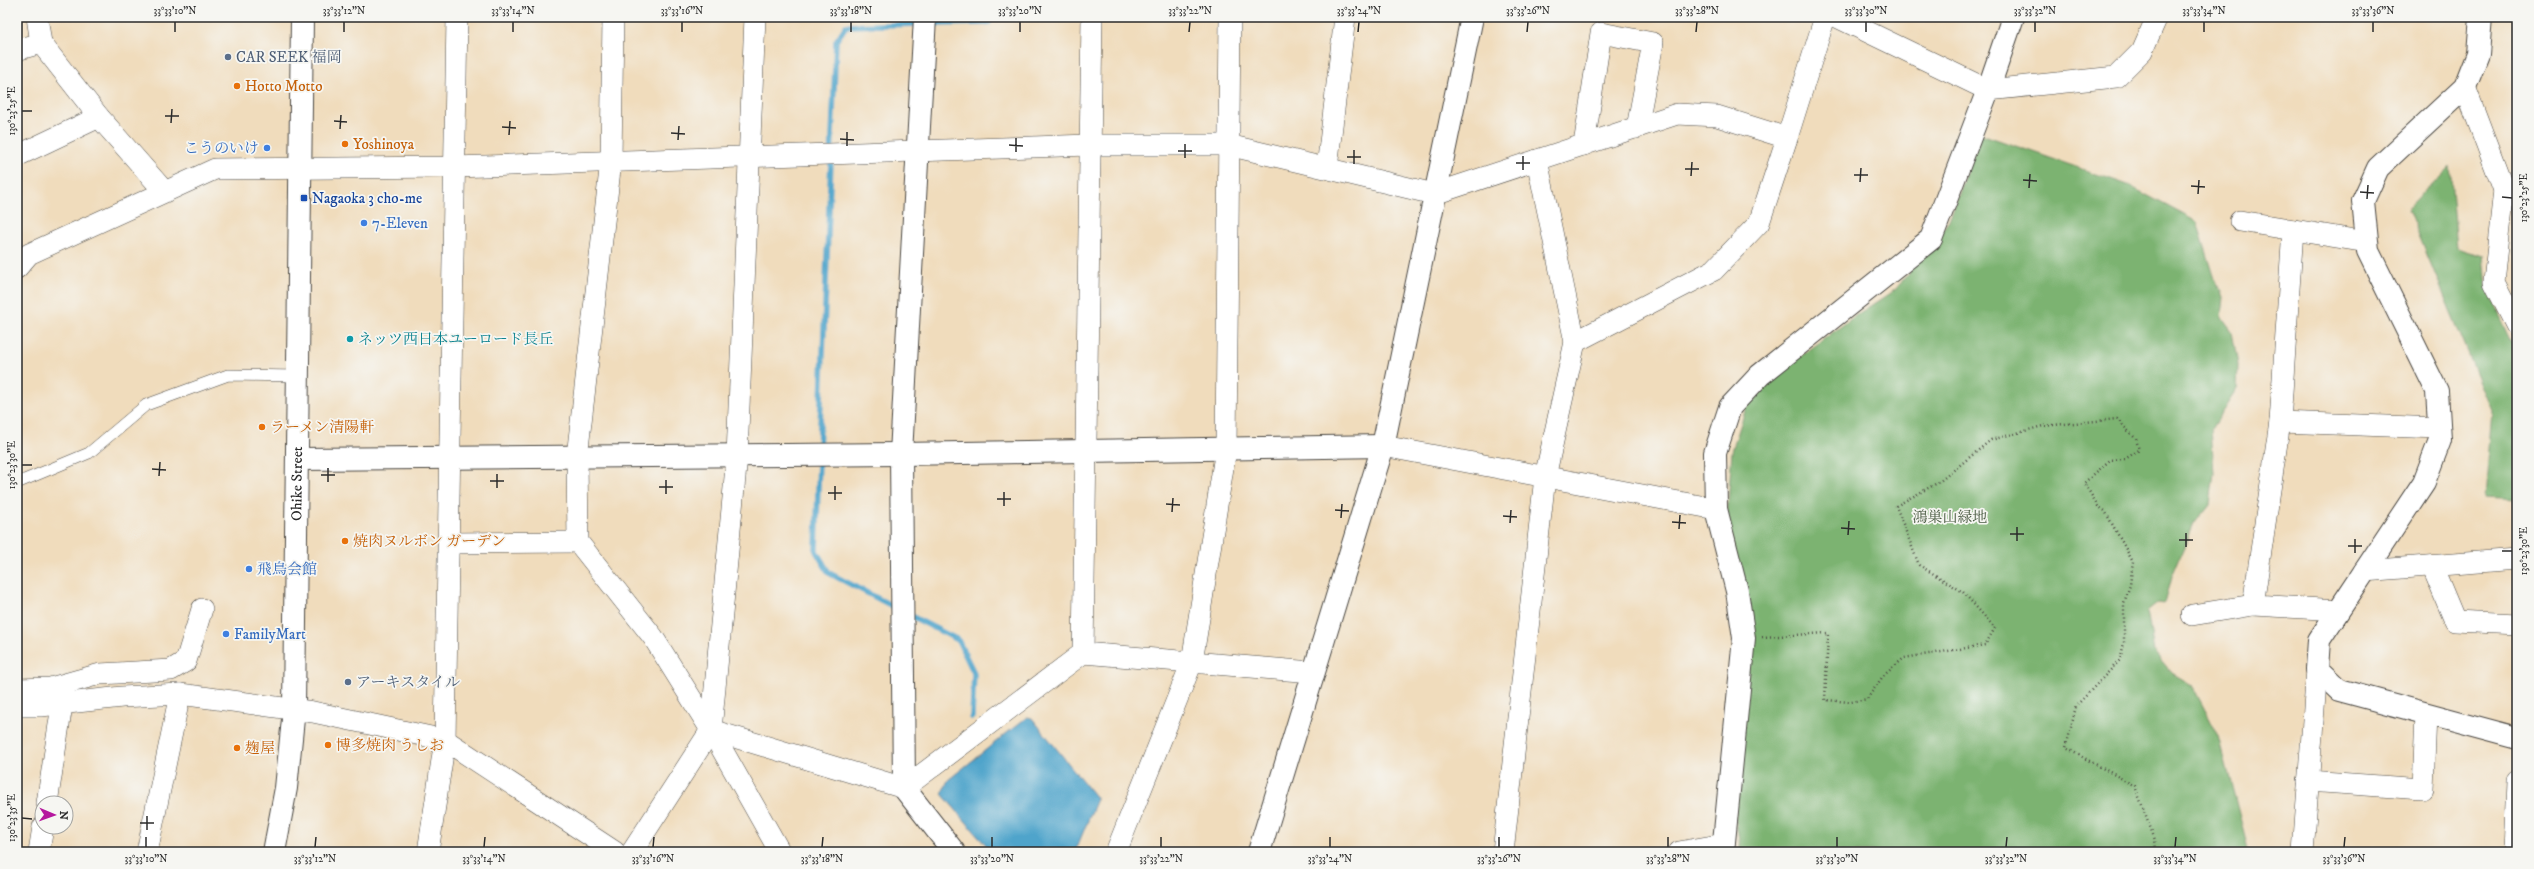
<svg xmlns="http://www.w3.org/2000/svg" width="2534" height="869" viewBox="0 0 2534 869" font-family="'IM FELL DW Pica','Noto Serif JP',serif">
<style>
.forest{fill:#7bb371;stroke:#536f4e}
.water{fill:#50a4cb;stroke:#3e687b}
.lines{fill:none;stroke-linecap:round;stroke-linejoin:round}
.stream{stroke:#50a4cb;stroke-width:5.5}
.lane-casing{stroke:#494641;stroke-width:12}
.street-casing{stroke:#494641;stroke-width:22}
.secondary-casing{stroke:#494641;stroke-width:24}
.path{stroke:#494641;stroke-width:2.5;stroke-dasharray:1 3;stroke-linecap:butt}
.lane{stroke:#fff;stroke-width:11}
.street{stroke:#fff;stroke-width:21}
.secondary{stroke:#fff;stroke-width:22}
.ticks{fill:none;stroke:#2b2b2b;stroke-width:1.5}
.service-dot{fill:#5c6f8a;stroke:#f6f6f2;stroke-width:1.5}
.food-dot{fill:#e8710a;stroke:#f6f6f2;stroke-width:1.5}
.shop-dot{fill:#3f7fe0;stroke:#f6f6f2;stroke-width:1.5}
.transit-dot{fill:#1a4fb4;stroke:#f6f6f2;stroke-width:1.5}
.culture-dot{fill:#0f9aa8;stroke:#f6f6f2;stroke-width:1.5}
.labels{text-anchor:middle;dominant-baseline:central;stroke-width:3.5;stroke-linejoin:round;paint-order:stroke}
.service-label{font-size:15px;fill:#4e5e75;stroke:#f6f6f2;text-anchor:start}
.food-label{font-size:15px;fill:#c56008;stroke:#f6f6f2;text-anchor:start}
.shop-label{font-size:15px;fill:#366cbe;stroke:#f6f6f2;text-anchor:start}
.transit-label{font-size:15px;fill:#164399;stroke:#f6f6f2;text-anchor:start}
.culture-label{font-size:15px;fill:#0d838f;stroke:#f6f6f2;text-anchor:start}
.street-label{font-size:15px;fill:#2b2b2b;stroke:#f6f6f2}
.park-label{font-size:15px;fill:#4c5d45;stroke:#f6f6f2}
.neatline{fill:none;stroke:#2b2b2b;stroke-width:1.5}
.ticks-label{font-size:10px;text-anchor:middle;fill:#2b2b2b}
</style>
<rect width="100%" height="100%" fill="#f6f6f2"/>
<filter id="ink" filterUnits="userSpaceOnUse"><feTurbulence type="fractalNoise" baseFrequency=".025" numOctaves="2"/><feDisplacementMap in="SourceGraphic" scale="8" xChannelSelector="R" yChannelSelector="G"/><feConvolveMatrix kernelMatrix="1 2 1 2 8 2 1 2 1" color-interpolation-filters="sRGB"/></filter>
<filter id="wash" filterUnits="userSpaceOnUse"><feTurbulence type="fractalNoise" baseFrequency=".012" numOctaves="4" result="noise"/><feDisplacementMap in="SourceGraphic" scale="16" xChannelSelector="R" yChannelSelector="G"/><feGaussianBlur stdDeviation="0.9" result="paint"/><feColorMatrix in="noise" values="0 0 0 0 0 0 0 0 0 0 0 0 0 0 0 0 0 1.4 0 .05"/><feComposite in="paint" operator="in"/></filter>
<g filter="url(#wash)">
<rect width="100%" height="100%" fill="#f0dcbc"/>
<!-- forest -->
<g class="forest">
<polygon points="1981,134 2128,185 2197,222 2215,279 2223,297 2221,317 2232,332 2238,365 2237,388 2211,428 2214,473 2210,504 2194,524 2172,576 2165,603 2158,602 2147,611 2154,652 2172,673 2192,685 2219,737 2249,852 1741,852 1735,817 1749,619 1727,517 1732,451 1746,408 1785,368 1855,316 1896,289 1949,221"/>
<polygon points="2450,166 2457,248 2484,256 2487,287 2517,352 2517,499 2485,497 2492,411 2408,209"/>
</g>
<!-- water -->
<polygon class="water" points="1027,717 1032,718 1097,799 1075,852 992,852 942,794 948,780"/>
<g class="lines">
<!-- stream -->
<g class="stream">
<polyline points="929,24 988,23 994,17"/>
<polyline points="819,450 836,41 846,26 920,24"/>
<polyline points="819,459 816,551 829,573 898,609"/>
<polyline points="907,614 958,640 974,673 972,717"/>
</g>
</g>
</g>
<g filter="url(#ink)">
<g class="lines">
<!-- lane casing -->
<g class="lane-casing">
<polyline id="lane" points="17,483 89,453 146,405 228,375 299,376"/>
</g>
<!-- street casing -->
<g class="street-casing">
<g id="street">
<polyline points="37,17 41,43"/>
<polyline points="613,17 611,161 577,457 578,542 653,637 711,730 780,852"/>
<polyline points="1837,17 1988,90 2116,77 2142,51 2157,17"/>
<polyline points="17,50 41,43 99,117 164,191"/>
<polyline points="2465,87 2504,190"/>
<polyline points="1584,145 1601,33 1653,43 1637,128"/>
<polyline points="17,156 99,117"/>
<polyline points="1537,160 1575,342"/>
<polyline points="1327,168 1345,17"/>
<polyline points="2517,189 2504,190 2494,282 2517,327"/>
<polyline points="2240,221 2367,242"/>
<polyline points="2293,230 2280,422 2253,605 2339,610"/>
<polyline points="17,268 29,254 215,169 455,167 1089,145 1228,145 1434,194 1677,114 1717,116 1787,138 1825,17"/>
<polyline points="2280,422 2439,428"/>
<polyline points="1383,446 1716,509"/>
<polyline points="449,543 578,542"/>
<polyline points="2432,566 2455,621 2517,624"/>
<polyline points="2364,571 2517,559"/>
<polyline points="2192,615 2253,605"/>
<polyline points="1083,653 1312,672"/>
<polyline points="17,689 50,688 100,674 171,670 186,661 202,609"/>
<polyline points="17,706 41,706 122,697 180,694 313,712 445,740 615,852"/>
<polyline points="711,730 904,788 1083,653 1092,17"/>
<polyline points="2308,781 2423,789 2426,714"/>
<polyline points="47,803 62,705"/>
<polyline points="39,852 43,827"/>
<polyline points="147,852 180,694"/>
<polyline points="428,852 445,740 457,17"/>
<polyline points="632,852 711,730 737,456 755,17"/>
<polyline points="1116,852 1192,662 1226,449 1230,17"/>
<polyline points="1503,852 1545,477 1575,342 1714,270 1759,223 1787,138"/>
<polyline points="1679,852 1724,844"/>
<polyline points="2303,852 2317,669"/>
<polyline points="2514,852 2517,781"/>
</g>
</g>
<!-- secondary casing -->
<g class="secondary-casing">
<g id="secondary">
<polyline points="925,17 901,454 904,788 954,852"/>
<polyline points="2481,17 2478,54 2465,87 2378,168 2363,201 2368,251 2437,391 2440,440 2424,482 2319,640 2317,669 2339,690 2517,738"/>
<polyline points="297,459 901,454 1383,446"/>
<path id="s1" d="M274,852L286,788L294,709L302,17"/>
<polyline points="1259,852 1383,446 1472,17"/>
<polyline points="1723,852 1744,638 1737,591 1716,509 1715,453 1730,407 1760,375 1931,239 1988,90 2013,17"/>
</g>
</g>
<!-- path -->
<polyline class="path" points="1762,637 1828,633 1825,700 1851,702 1867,699 1883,676 1904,658 1985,645 1995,628 1963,592 1919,565 1896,506 1939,482 1991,440 2043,426 2117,419 2136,439 2139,450 2125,459 2110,460 2084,483 2098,506 2105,511 2133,562 2130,585 2124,603 2124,643 2120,660 2076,706 2066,748 2135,786 2155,840 2156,852"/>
<!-- lane -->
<use href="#lane" class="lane"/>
<!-- street -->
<use href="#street" class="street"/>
<!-- secondary -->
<use href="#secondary" class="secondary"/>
</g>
</g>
<!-- ticks -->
<path class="ticks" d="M175,32V22M344,32V22M513,32V22M682,32V22M851,32V22M1020,32V22M1189,32L1190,22M1358,32L1359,22M1527,32L1528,22M1696,32L1697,22M1866,32V22M2035,32V22M2204,32V22M2373,32V22M22,111H32M165,116H179M334,121L347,122M171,123L172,109M502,127L516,128M340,129L341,115M671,133L685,134M509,135L510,121M840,139L854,140M678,140L679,126M1009,145L1023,146M847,146V132M1178,151H1192M1016,152V138M1347,157H1361M1185,158V144M1516,163H1530M1354,164V150M1685,169H1699M1523,170V156M1854,175H1868M1691,176L1692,162M2023,180L2037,181M1860,182L1861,168M2191,186L2205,187M2029,188L2030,174M2360,192L2374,193M2198,194L2199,180M2502,197L2512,198M2367,199L2368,185M22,465H32M152,469L166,470M321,475H335M159,476L160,462M490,481H504M328,482V468M659,487H673M497,488V474M828,493H842M666,494V480M997,499H1011M835,500V486M1166,504L1180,505M1004,506V492M1335,510L1349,511M1172,512L1173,498M1503,516L1517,517M1341,518L1342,504M1672,522L1686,523M1510,523L1511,510M1841,528L1855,529M1679,529L1680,515M2010,534H2024M1848,535L1849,521M2179,540H2193M2017,541V527M2348,546H2362M2186,547V533M2502,551H2512M2355,553V539M22,818L32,819M140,823H154M147,830V816M146,847V837M315,847L316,837M484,847L485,837M653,847L654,837M822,847L823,837M992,847V837M1161,847V837M1330,847V837M1499,847V837M1668,847V837M1837,847V837M2006,847L2007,837M2175,847L2176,837M2344,847L2345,837"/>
<!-- markers -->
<g class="service-dot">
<circle cx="228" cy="57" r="4"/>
<circle cx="348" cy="682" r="4"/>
</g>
<g class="food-dot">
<circle cx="237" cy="86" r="4"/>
<circle cx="345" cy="144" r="4"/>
<circle cx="262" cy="427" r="4"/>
<circle cx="345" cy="541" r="4"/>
<circle cx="328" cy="745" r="4"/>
<circle cx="237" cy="748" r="4"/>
</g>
<g class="shop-dot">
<circle cx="267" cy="148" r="4"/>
<circle cx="364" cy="223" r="4"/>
<circle cx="249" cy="569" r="4"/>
<circle cx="226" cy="634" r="4"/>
</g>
<rect class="transit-dot" x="300" y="194" width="8" height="8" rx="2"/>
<circle class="culture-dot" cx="350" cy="339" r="4"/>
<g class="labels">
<!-- service labels -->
<g class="service-label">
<text x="236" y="57">CAR SEEK 福岡</text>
<text x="356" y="682">アーキスタイル</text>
</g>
<!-- food labels -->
<g class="food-label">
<text x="245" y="86">Hotto Motto</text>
<text x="353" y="144">Yoshinoya</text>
<text x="270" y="427">ラーメン清陽軒</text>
<text x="353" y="541">焼肉ヌルボン ガーデン</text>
<text x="336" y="745">博多焼肉 うしお</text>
<text x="245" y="748">麹屋</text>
</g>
<!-- shop labels -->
<g class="shop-label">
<text x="259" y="148" text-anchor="end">こうのいけ</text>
<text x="372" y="223">7-Eleven</text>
<text x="257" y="569">飛鳥会館</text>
<text x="234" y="634">FamilyMart</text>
</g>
<!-- transit labels -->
<g class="transit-label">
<text x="312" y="198">Nagaoka 3 cho-me</text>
</g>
<!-- culture labels -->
<g class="culture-label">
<text x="358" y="339">ネッツ西日本ユーロード長丘</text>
</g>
<!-- street labels -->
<g class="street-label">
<text stroke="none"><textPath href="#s1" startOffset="370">Ohike Street</textPath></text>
</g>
<!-- park labels -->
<g class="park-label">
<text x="1950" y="517">鴻巣山緑地</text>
</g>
</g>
<!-- margin -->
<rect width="2534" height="869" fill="none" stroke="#f6f6f2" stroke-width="44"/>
<!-- north arrow -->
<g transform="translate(54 815) rotate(92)"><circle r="19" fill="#f6f6f2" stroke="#a5a5a2"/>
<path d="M0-3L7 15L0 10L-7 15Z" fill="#b5179e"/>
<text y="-6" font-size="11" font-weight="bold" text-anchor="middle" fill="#2b2b2b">N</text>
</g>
<rect x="22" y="22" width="2490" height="825" class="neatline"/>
<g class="ticks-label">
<text x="175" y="14">33°33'10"N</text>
<text x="344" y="14">33°33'12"N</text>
<text x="513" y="14">33°33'14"N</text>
<text x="682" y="14">33°33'16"N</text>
<text x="851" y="14">33°33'18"N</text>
<text x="1020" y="14">33°33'20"N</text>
<text x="1190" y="14">33°33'22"N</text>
<text x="1359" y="14">33°33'24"N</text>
<text x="1528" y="14">33°33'26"N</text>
<text x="1697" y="14">33°33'28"N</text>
<text x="1866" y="14">33°33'30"N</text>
<text x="2035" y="14">33°33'32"N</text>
<text x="2204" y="14">33°33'34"N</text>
<text x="2373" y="14">33°33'36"N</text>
<text transform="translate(11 111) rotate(-90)" y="4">130°23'25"E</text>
<text transform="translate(2523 198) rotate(-90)" y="4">130°23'25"E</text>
<text transform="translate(11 465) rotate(-90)" y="4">130°23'30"E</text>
<text transform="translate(2523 551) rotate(-90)" y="4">130°23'30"E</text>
<text transform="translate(11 818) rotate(-90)" y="4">130°23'35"E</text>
<text x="146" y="862">33°33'10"N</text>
<text x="315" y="862">33°33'12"N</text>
<text x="484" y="862">33°33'14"N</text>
<text x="653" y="862">33°33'16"N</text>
<text x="822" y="862">33°33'18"N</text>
<text x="992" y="862">33°33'20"N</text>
<text x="1161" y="862">33°33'22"N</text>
<text x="1330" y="862">33°33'24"N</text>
<text x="1499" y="862">33°33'26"N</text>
<text x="1668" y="862">33°33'28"N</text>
<text x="1837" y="862">33°33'30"N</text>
<text x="2006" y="862">33°33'32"N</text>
<text x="2175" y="862">33°33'34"N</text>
<text x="2344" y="862">33°33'36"N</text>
</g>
</svg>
